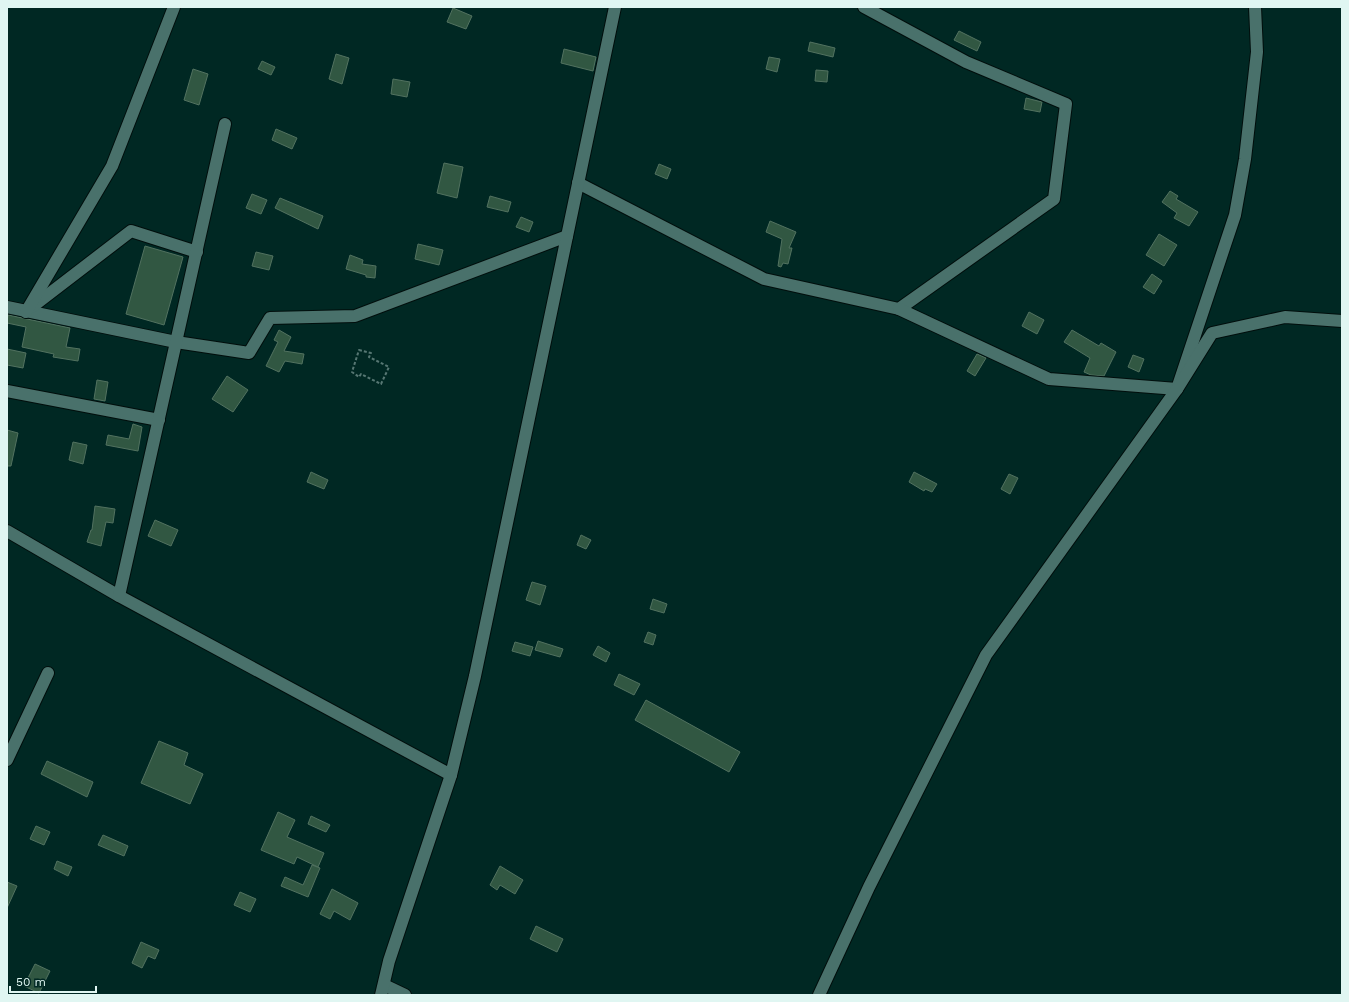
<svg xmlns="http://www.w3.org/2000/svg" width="1349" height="1002" viewBox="0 0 1349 1002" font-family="'Work Sans',sans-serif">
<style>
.building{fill:#315742;stroke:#527260}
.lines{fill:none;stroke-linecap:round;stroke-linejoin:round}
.street-casing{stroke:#000e0c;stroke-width:14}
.secondary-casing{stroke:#000e0c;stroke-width:14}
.path{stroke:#567773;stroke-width:2;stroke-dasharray:3 2;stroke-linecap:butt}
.street{stroke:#49716b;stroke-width:12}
.secondary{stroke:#49716b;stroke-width:12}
</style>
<rect width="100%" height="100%" fill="#002823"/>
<!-- building -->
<g class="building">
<polygon points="453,8 472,16 466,29 447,22"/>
<polygon points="959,31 981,42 977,51 954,40"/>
<polygon points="810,42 835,48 833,57 808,51"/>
<polygon points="564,49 596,57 593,71 561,63"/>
<polygon points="336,54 349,58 342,84 329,79"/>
<polygon points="769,57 780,59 777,72 766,69"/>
<polygon points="262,61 275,67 271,75 258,69"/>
<polygon points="193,69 208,74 199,105 184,100"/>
<polygon points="816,70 828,71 827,82 815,81"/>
<polygon points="393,79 410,82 407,97 391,94"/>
<polygon points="1026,98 1042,102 1040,112 1024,109"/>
<polygon points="276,129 297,138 292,149 272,140"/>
<polygon points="444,163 463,167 457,198 437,193"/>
<polygon points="659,164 671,169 667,179 655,174"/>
<polygon points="1170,191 1178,196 1176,199 1198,212 1189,226 1174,218 1177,213 1162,202"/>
<polygon points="252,194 267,200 261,214 246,208"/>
<polygon points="490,196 511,202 508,212 487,207"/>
<polygon points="280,198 323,216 318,229 275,208"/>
<polygon points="521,217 533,222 529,232 516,227"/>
<polygon points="770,221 796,232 789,248 792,248 788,264 783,263 781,267 778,266 782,239 766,232"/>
<polygon points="1159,234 1177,245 1164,266 1146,255"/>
<polygon points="418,244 443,250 439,265 415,259"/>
<polygon points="145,246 183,257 164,325 126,314"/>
<polygon points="256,252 273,256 269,270 252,266"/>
<polygon points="350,255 363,260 362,264 376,266 375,278 366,277 366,275 346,269"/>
<polygon points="1152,274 1162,281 1154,294 1143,287"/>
<polygon points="1029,312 1044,320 1037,334 1022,326"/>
<polygon points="8,315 70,328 66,347 80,349 78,361 53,357 54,354 22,347 26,327 7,323"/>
<polygon points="279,330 291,337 284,351 304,354 302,364 285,361 279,372 266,366 278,342 274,340"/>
<polygon points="1072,330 1099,346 1101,343 1116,352 1104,376 1091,375 1084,372 1090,358 1064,342"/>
<polygon points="7,349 26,353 23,368 7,365"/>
<polygon points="977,354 986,358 975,376 967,371"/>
<polygon points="1133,355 1144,359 1139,372 1128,367"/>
<polygon points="227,376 248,390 233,412 212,399"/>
<polygon points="97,380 108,382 105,401 94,399"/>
<polygon points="133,424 142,427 138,451 106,445 108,435 129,439"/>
<polygon points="7,430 18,433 11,466 7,466"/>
<polygon points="73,442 87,445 83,464 69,460"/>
<polygon points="311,472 328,480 324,489 307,482"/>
<polygon points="914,472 937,484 932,492 925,489 924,491 909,482"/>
<polygon points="1009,474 1018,478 1010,494 1001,489"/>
<polygon points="95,506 115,509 113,523 106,522 101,546 87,542 91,530 92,530"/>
<polygon points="155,520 178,530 171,546 148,536"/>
<polygon points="581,535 591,540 586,549 577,545"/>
<polygon points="532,582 546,586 540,605 526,600"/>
<polygon points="653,599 667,604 664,613 650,609"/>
<polygon points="648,632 656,635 653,645 644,642"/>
<polygon points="538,641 563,649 560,657 535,650"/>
<polygon points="515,642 533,647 530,656 512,651"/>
<polygon points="598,646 610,653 606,662 593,655"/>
<polygon points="619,674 640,684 634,695 614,685"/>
<polygon points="646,700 740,752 729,772 635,720"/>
<polygon points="159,741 188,753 184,765 203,774 190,804 141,783"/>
<polygon points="47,761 93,782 87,797 41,774"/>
<polygon points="278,812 295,820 287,837 324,853 318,867 297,857 294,864 261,850"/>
<polygon points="311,816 330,825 326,832 308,824"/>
<polygon points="36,826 50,832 44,845 30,839"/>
<polygon points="103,835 128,846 124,856 98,845"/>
<polygon points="57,861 72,867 68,876 54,869"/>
<polygon points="312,865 320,868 308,897 281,886 285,877 303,885"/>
<polygon points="500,866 523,880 515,894 500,885 497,890 490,885"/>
<polygon points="7,882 17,886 7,908"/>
<polygon points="332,889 358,903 350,920 334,911 330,919 320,914"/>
<polygon points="240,892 256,899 250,912 234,905"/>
<polygon points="536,926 563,939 557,952 530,939"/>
<polygon points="141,942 159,950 155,959 148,956 142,968 132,963"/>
<polygon points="35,964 50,971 39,993 24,986"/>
</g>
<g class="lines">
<!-- street casing -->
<g class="street-casing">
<g id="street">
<polyline points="578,183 764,279 899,309 1054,199 1066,104 966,62 864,7"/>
<polyline points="7,307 176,342 249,353 270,318 355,316 567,236"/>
<polyline points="32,307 131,231 197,252"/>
<polyline points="899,309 1049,379 1177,389 1235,215 1245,159 1257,52 1255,7"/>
<polyline points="26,312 112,166 174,7"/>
<polyline points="7,391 159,420"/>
<polyline points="7,531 119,596 451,775"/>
<polyline points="119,596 225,124"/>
<polyline points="7,760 48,673"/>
<polyline points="384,985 405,995"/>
<polyline points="819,995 869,887 986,655 1177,389 1212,333 1285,317 1342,321"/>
</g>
</g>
<!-- secondary casing -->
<g class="secondary-casing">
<polyline id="secondary" points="381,995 389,961 451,775 475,676 615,7"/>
</g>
<!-- path -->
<polygon class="path" points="359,350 371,353 369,357 389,367 381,384 361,374 359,377 352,372"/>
<!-- street -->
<use href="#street" class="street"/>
<!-- secondary -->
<use href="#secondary" class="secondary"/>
</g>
<!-- border -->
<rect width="1349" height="1002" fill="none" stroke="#e0f6f2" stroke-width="16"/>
<!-- scale -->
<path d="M10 986v6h86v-6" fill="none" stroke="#e0f6f2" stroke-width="2"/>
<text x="16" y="986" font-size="12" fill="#e0f6f2" stroke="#002823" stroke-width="3" paint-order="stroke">50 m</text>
</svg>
